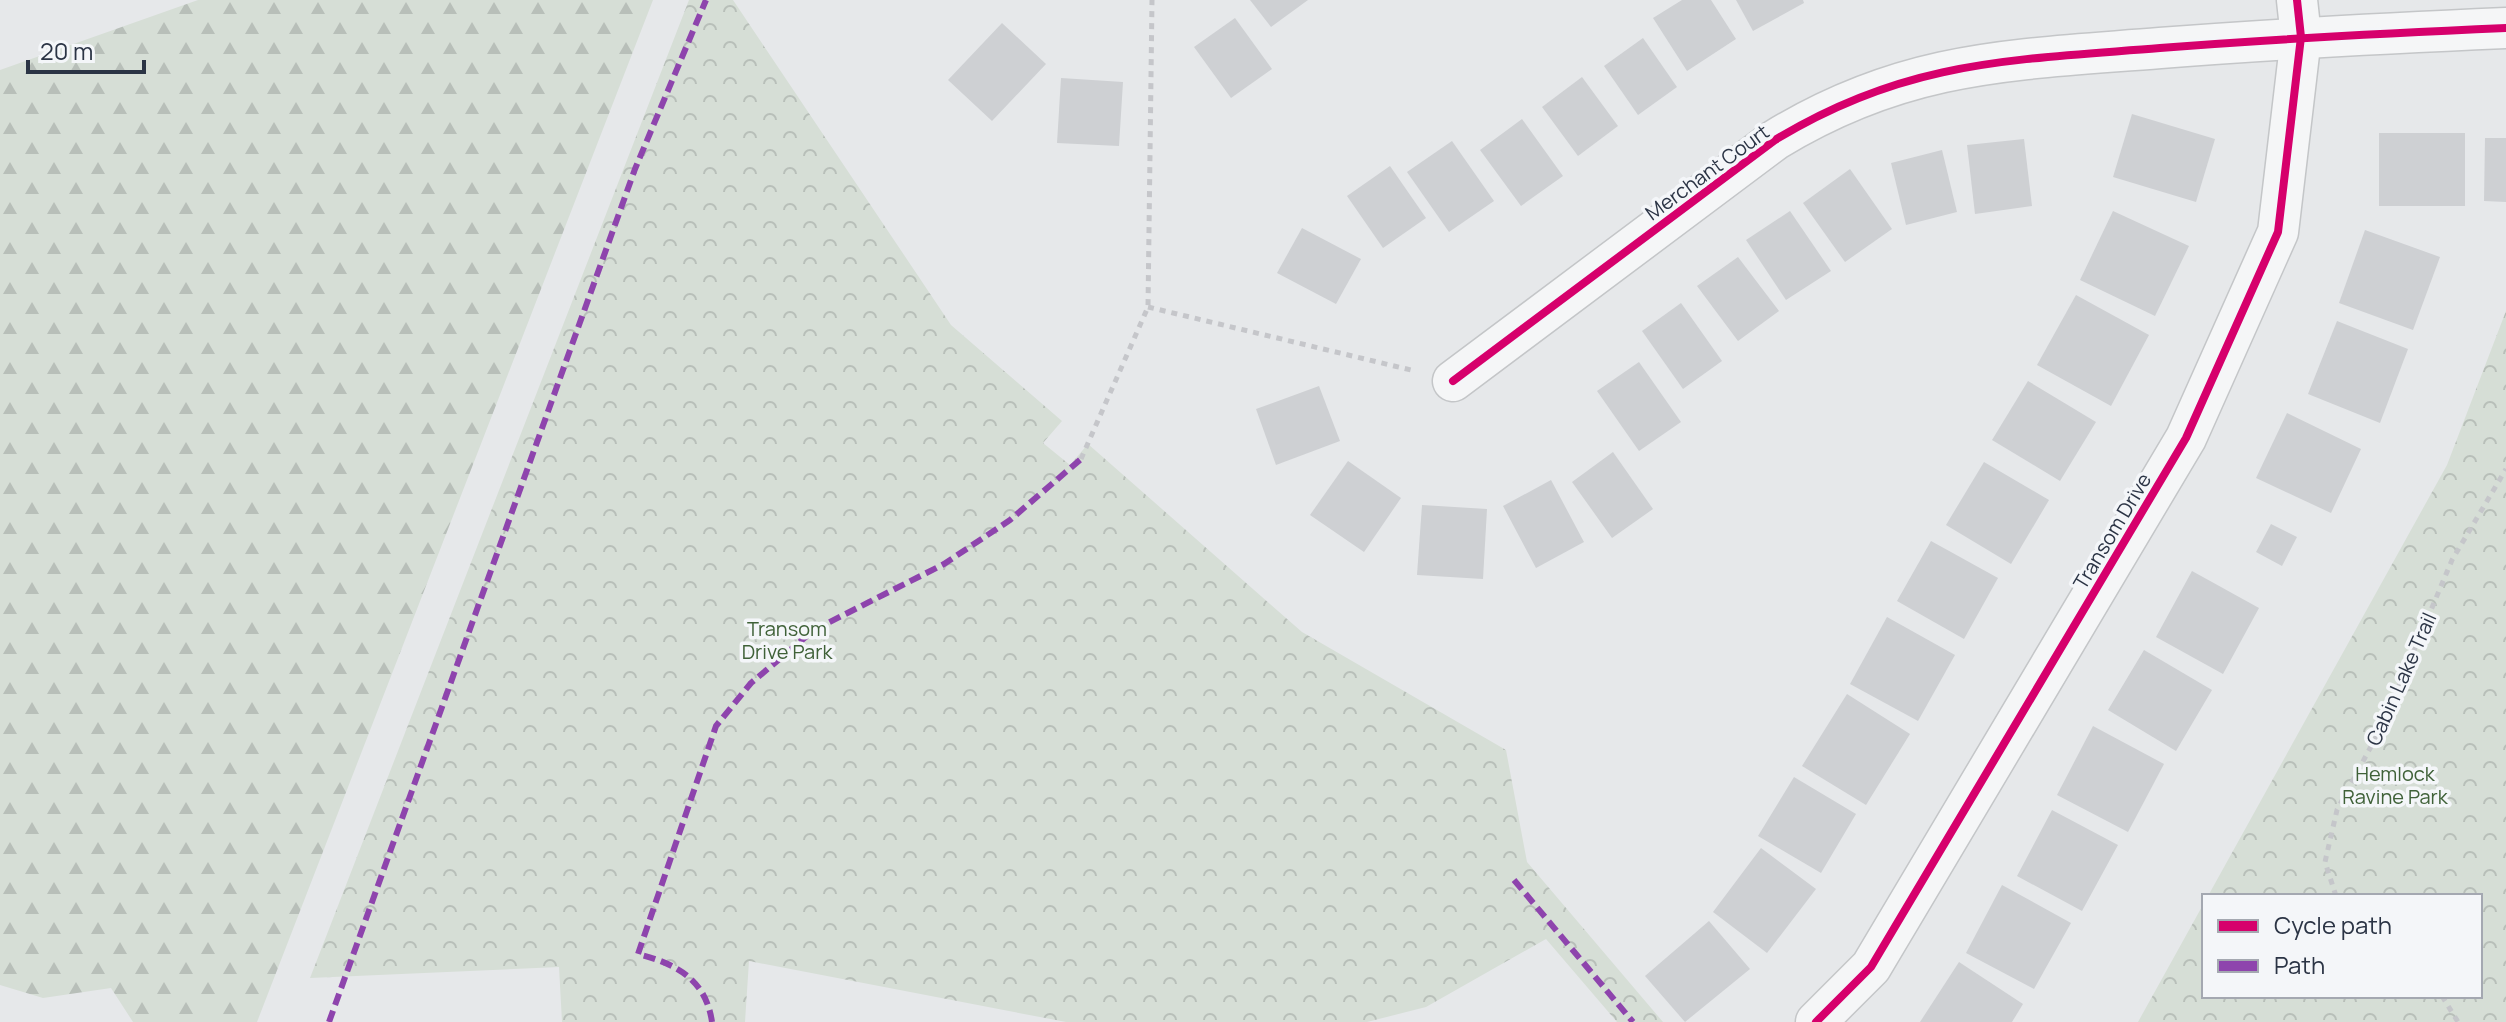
<svg xmlns="http://www.w3.org/2000/svg" width="2506" height="1022" viewBox="0 0 2506 1022" font-family="Manrope,sans-serif">
<style>
.forest{fill:url(#forest-firs)}
.park{fill:url(#park-crowns)}
.building{fill:#ced0d3}
.lines{fill:none;stroke-linecap:round;stroke-linejoin:round}
.street-casing{stroke:#c4c6c8;stroke-width:43}
.path{stroke:#c5c6ca;stroke-width:5;stroke-dasharray:6 6;stroke-linecap:butt}
.street{stroke:#f5f6f7;stroke-width:40}
.quiet{stroke:#8e44ad;stroke-width:6;stroke-dasharray:12 6;stroke-linecap:butt}
.cycleway-casing{stroke:#f4f6f9;stroke-width:13}
.cycleway{stroke:#d6006c;stroke-width:8}
.labels{text-anchor:middle;dominant-baseline:central;stroke-width:7;stroke-linejoin:round;paint-order:stroke}
.street-label{font-size:20px;fill:#2b3445;stroke:#f4f6f9}
.park-label{font-size:20px;fill:#3f6138;stroke:#f4f6f9}
</style>
<defs>
<pattern id="forest-firs" width="22" height="20" patternUnits="userSpaceOnUse" patternTransform="scale(2)"><rect width="22" height="20" fill="#d6ded6"/><path d="M5 1l3.5 6h-7zM16 11l3.5 6h-7z" fill="#b8bfb9"/></pattern>
<pattern id="park-crowns" width="20" height="18" patternUnits="userSpaceOnUse" patternTransform="scale(2)"><rect width="20" height="18" fill="#d6ded6"/><path d="M2 6a3 3 0 1 1 6 0M12 15a3 3 0 1 1 6 0" fill="none" stroke="#b8bfb9"/></pattern>
</defs>
<rect width="100%" height="100%" fill="#e6e8ea"/>
<!-- forest -->
<polygon class="forest" points="198,0 653,0 257,1022 133,1022 111,988 43,998 0,985 0,70"/>
<!-- park -->
<g class="park">
<polygon points="689,0 733,0 951,325 1062,421 1043,443 1070,465 1088,444 1302,632 1506,750 1527,862 1663,1022 1617,1022 1546,939 1426,1007 1367,1022 1066,1022 749,961 745,1022 562,1022 559,967 310,978"/>
<polygon points="2506,311 2506,1022 2138,1022 2204,903 2204,996 2480,996 2480,896 2208,896 2447,465"/>
</g>
<!-- building -->
<g class="building">
<polygon points="1250,0 1308,0 1271,27"/>
<polygon points="1682,0 1711,0 1736,39 1687,71 1653,18"/>
<polygon points="1736,0 1803,0 1804,3 1753,31"/>
<polygon points="1235,18 1272,69 1231,98 1194,47"/>
<polygon points="1002,23 1046,64 992,121 948,80"/>
<polygon points="1643,38 1677,87 1638,115 1604,66"/>
<polygon points="1582,77 1618,126 1578,156 1542,107"/>
<polygon points="1061,78 1123,82 1119,146 1057,143"/>
<polygon points="2132,114 2215,139 2196,202 2113,177"/>
<polygon points="1522,119 1563,176 1521,206 1480,150"/>
<rect x="2379" y="133" width="86" height="73"/>
<polygon points="2485,138 2506,138 2506,202 2484,201"/>
<polygon points="2024,139 2032,206 1975,214 1967,145"/>
<polygon points="1452,141 1494,201 1449,232 1407,172"/>
<polygon points="1942,150 1957,212 1906,225 1891,163"/>
<polygon points="1390,166 1426,218 1383,248 1347,196"/>
<polygon points="1850,169 1892,229 1845,262 1803,203"/>
<polygon points="1790,211 1831,271 1786,300 1746,240"/>
<polygon points="2113,211 2189,246 2155,316 2080,280"/>
<polygon points="1302,228 1361,259 1336,304 1277,273"/>
<polygon points="2365,230 2440,257 2413,330 2339,303"/>
<polygon points="1738,257 1779,311 1738,341 1697,286"/>
<polygon points="2076,295 2149,335 2111,406 2037,365"/>
<polygon points="1681,303 1722,361 1683,389 1642,331"/>
<polygon points="2337,321 2408,349 2380,423 2308,394"/>
<polygon points="1639,362 1681,422 1639,451 1597,391"/>
<polygon points="2028,381 2096,422 2060,481 1992,440"/>
<polygon points="1319,386 1340,441 1276,465 1256,409"/>
<polygon points="2287,413 2361,449 2331,513 2256,478"/>
<polygon points="1613,452 1653,509 1612,538 1572,482"/>
<polygon points="1348,461 1401,498 1364,552 1310,515"/>
<polygon points="1984,462 2049,500 2011,564 1946,525"/>
<polygon points="1551,480 1584,542 1536,568 1503,506"/>
<polygon points="1422,505 1487,509 1483,579 1417,575"/>
<polygon points="2271,524 2297,537 2282,566 2256,552"/>
<polygon points="1931,541 1998,578 1964,639 1897,601"/>
<polygon points="2192,571 2259,608 2223,674 2156,637"/>
<polygon points="1887,617 1955,655 1918,721 1850,684"/>
<polygon points="2144,650 2212,690 2176,751 2108,710"/>
<polygon points="1847,694 1910,734 1866,805 1802,766"/>
<polygon points="2093,726 2164,764 2128,832 2057,795"/>
<polygon points="1794,777 1856,814 1821,873 1758,836"/>
<polygon points="2052,810 2118,845 2082,911 2017,876"/>
<polygon points="1761,848 1816,889 1767,953 1713,912"/>
<polygon points="2002,885 2071,923 2034,989 1966,953"/>
<polygon points="1709,921 1750,969 1685,1022 1645,976"/>
<polygon points="1959,962 2023,1004 2012,1022 1920,1022"/>
</g>
<g class="lines">
<!-- street casing -->
<g class="street-casing">
<g id="street">
<path d="M1453,381L1775,140C1906,60 2012,60 2160,48C2275,39 2390,33 2506,28"/>
<polyline points="1816,1022 1871,967 2186,438 2278,232 2301,37 2297,0"/>
</g>
</g>
<!-- path -->
<g class="path">
<polyline points="1148,307 1415,371"/>
<polyline points="1081,459 1148,307 1152,0"/>
<polyline points="2336,896 2325,862 2337,810 2383,724 2452,560 2506,469"/>
<polyline points="2442,996 2458,1022"/>
</g>
<!-- street -->
<use href="#street" class="street"/>
<!-- quiet -->
<g class="quiet">
<polyline points="1514,880 1633,1022"/>
<polyline points="329,1022 635,169 706,0"/>
<path d="M712,1022C706,980 677,964 638,954L716,726L751,683L814,630L944,564L1010,520L1081,459"/>
</g>
<!-- cycleway casing -->
<g class="cycleway-casing">
<g id="cycleway">
<path d="M1453,381L1775,140C1906,60 2012,60 2160,48C2275,39 2390,33 2506,28"/>
<polyline points="1816,1022 1871,967 2186,438 2278,232 2301,37 2297,0"/>
</g>
</g>
<!-- cycleway -->
<use href="#cycleway" class="cycleway"/>
</g>
<g class="labels">
<!-- street labels -->
<g class="street-label">
<text transform="translate(1707 172) rotate(-36)">Merchant Court</text>
<text transform="translate(2112 531) rotate(-59)">Transom Drive</text>
<text transform="translate(2401 679) rotate(-66)">Cabin Lake Trail</text>
</g>
<!-- park labels -->
<g class="park-label">
<text x="787" y="628">Transom<tspan x="787" dy="23">Drive Park</tspan></text>
<text x="2395" y="773">Hemlock<tspan x="2395" dy="23">Ravine Park</tspan></text>
</g>
</g>
<!-- legend -->
<rect x="2202" y="894" width="280" height="104" fill="#f4f6f9" stroke="#a4a8b1" stroke-width="2"/>
<rect x="2218" y="920" width="40" height="12" fill="#d6006c" stroke="#a4a8b1" stroke-width="2"/>
<text x="2274" y="934" font-size="24" fill="#2b3445">Cycle path</text>
<rect x="2218" y="960" width="40" height="12" fill="#8e44ad" stroke="#a4a8b1" stroke-width="2"/>
<text x="2274" y="974" font-size="24" fill="#2b3445">Path</text>
<!-- scale -->
<path d="M28 60v12h116v-12" fill="none" stroke="#2b3445" stroke-width="4"/>
<text x="40" y="60" font-size="24" fill="#2b3445" stroke="#f4f6f9" stroke-width="6" paint-order="stroke">20 m</text>
</svg>
